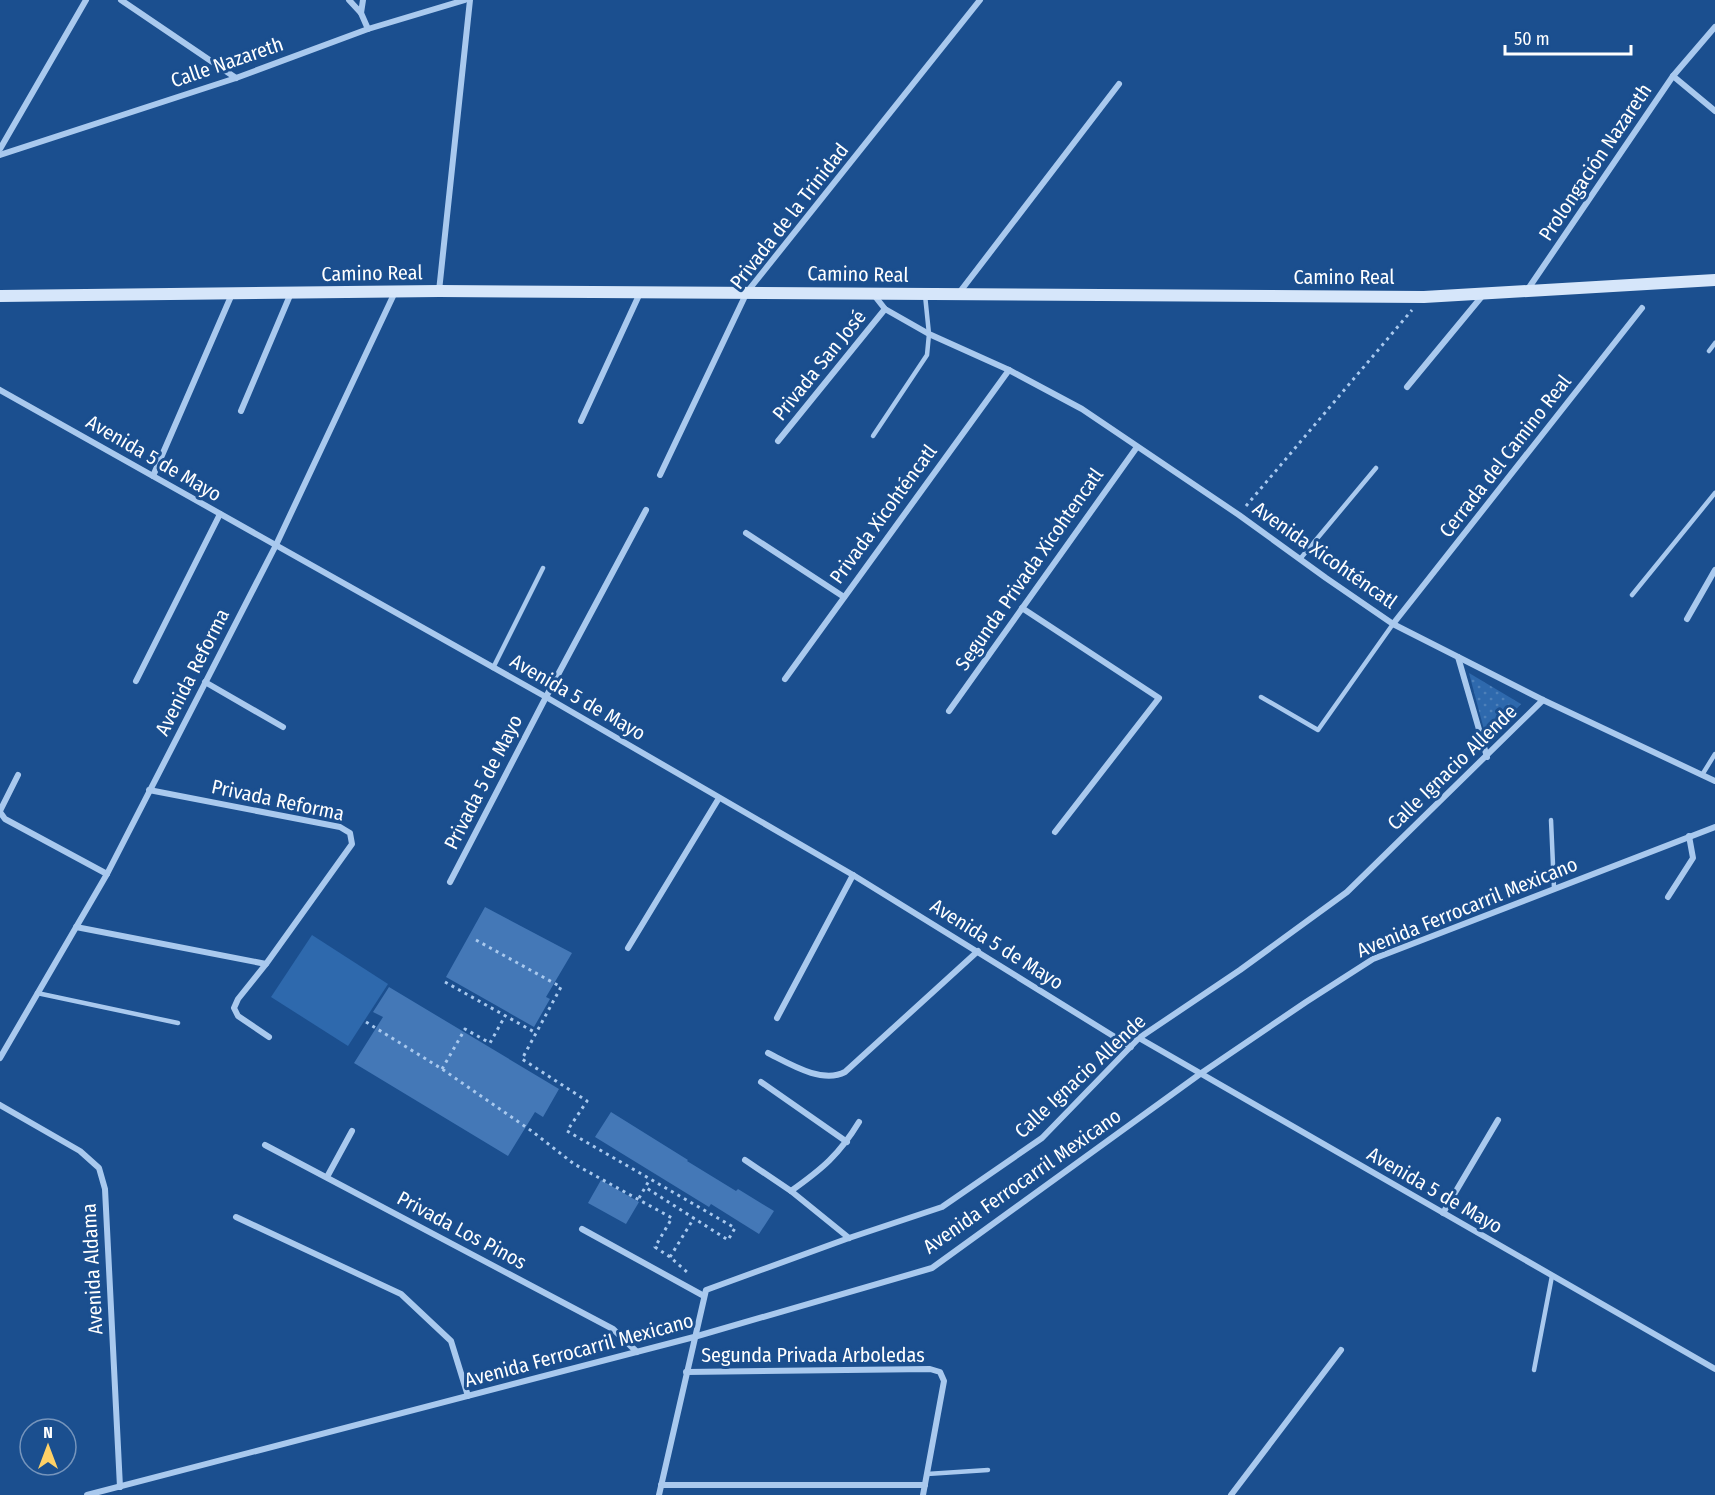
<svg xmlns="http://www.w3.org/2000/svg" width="1715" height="1495" viewBox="0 0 1715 1495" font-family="'Fira Sans Condensed',sans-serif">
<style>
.grass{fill:url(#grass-dots)}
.park{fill:#2e69ad}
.building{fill:#4478b7}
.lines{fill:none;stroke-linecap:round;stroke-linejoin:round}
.path{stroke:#a9c9ee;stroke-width:3;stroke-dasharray:3 4.5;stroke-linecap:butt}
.lane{stroke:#a9c9ee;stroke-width:4.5}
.street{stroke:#a9c9ee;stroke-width:6}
.secondary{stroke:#d6e6fa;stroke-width:12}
.labels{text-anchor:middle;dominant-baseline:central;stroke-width:6;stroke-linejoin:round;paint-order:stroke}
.street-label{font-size:20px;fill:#fff;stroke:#1b4f8f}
</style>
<defs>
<pattern id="grass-dots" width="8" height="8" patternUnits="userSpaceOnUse" patternTransform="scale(1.5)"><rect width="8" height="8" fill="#2e69ad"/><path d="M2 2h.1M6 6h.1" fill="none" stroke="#4d80b9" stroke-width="1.8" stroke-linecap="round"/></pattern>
</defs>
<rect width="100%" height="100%" fill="#1b4f8f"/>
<!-- grass -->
<polygon class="grass" points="1469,673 1521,704 1487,741"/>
<!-- park -->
<polygon class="park" points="312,935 388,984 348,1046 271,997"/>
<!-- building -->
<g class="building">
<polygon points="485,907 572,953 546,997 550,999 534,1027 446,977"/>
<polygon points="389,987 559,1089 543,1117 535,1112 508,1156 354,1063 383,1017 373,1012"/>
<polygon points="611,1112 688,1160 687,1161 736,1191 738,1189 774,1211 759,1234 711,1204 709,1207 595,1137"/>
<polygon points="601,1180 639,1202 626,1224 588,1203"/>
</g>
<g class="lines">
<!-- path -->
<g class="path">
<polyline points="1246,506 1412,310"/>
<polyline points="476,940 561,987 522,1059 587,1101 567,1131 735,1228 728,1240 645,1187"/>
<polyline points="445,982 536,1033"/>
<polyline points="366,1022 442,1069 533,1132 574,1164 672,1218 655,1247 670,1257 687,1272"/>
<polyline points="442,1069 465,1029 490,1043 505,1016"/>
<polyline points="639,1198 650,1179"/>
<polyline points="670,1257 694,1218"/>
</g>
<!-- lane -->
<g class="lane">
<polyline points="1709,351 1715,343"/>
<polyline points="873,436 927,355 929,334 925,295"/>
<polyline points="1300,559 1376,468"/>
<polyline points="1632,595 1715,493"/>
<polyline points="493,668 543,568"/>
<polyline points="1261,697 1318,730 1393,624"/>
<polyline points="1702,775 1715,754"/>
<polyline points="1551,820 1554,888"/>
<polyline points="37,993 178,1023"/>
<polyline points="1534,1370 1552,1276"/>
<polyline points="927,1474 988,1470"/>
</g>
<!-- street -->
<g class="street">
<polyline points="121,0 236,78"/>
<polyline points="349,0 361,13"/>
<polyline points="363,0 361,13 368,29"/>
<polyline points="1673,76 1715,111"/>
<polyline points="0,149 86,0"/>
<polyline points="0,155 236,78 368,29 465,0"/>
<polyline points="1528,289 1673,76 1715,27"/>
<polyline points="439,291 470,0"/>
<polyline points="959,293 1119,84"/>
<polyline points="874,295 885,309 929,334 1009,370 1082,409 1239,515 1326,578 1393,624 1543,700 1715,781"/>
<polyline points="1407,387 1483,295"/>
<polyline points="0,390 546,697 853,875 1131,1047"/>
<polyline points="241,411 291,293"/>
<polyline points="581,421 640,293"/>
<polyline points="778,441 885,309"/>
<polyline points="660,475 747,292 980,0"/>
<polyline points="153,476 232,294"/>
<polyline points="746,533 844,597"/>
<polyline points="1022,608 1159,698 1055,832"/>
<polyline points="1687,619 1715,570"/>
<polyline points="1393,624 1642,308"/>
<polyline points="1458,657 1487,757"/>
<polyline points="785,679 1009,370"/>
<polyline points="136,681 220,514"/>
<polyline points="205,682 283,727"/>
<polyline points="949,711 1137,447"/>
<polyline points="149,790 340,827 350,833 352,844 266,964 238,999 234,1008 238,1016 269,1037"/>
<polyline points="0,811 18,775"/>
<polyline points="0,812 5,819 107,874"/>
<polyline points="450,882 546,697 646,510"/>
<polyline points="1668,897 1693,858 1689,836"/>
<polyline points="76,927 266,964"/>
<polyline points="628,948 719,798"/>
<polyline points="777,1018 853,875"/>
<polyline points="1139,1038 1715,1369"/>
<path d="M768,1053C790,1064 822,1084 845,1072L978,951"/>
<polyline points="0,1058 107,874 276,545 395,292"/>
<polyline points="761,1082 847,1142"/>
<polyline points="0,1105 80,1151 99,1168 105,1189 120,1487"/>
<polyline points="265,1145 613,1329 637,1352"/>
<polyline points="745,1160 791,1191 849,1238"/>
<polyline points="327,1177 352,1131"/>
<path d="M791,1191C822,1169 839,1155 859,1122"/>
<polyline points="1443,1213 1498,1120"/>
<polyline points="236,1217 401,1294 451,1341 468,1396"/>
<polyline points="582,1229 704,1296"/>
<polyline points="686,1372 930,1369 940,1372 944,1381 923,1495"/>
<polyline points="661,1485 925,1485"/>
<polyline points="87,1495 694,1337 932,1268 1200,1074 1306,1002 1373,959 1715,827"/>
<polyline points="659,1495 706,1290 849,1238 942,1207 1042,1138 1139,1038 1240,970 1347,892 1543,700"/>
<polyline points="1231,1495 1341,1350"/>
</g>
<!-- secondary -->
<polyline class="secondary" points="0,296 439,291 1424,297 1715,280"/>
</g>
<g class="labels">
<!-- street labels -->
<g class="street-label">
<text transform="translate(227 62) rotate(-19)">Calle Nazareth</text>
<text transform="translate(1595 162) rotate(-56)">Prolongación Nazareth</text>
<text transform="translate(789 216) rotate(-52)">Privada de la Trinidad</text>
<text transform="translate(372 273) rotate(-1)">Camino Real</text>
<text transform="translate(858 274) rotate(1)">Camino Real</text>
<text x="1344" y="277">Camino Real</text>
<text transform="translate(819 365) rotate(-51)">Privada San José</text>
<text transform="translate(1505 456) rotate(-52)">Cerrada del Camino Real</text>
<text transform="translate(154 458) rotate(30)">Avenida 5 de Mayo</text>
<text transform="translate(883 514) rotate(-54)">Privada Xicohténcatl</text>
<text transform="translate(1325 555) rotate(35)">Avenida Xicohténcatl</text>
<text transform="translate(1029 569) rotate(-55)">Segunda Privada Xicohtencatl</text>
<text transform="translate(192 672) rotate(-63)">Avenida Reforma</text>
<text transform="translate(578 697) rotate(30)">Avenida 5 de Mayo</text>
<text transform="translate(1452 767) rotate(-44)">Calle Ignacio Allende</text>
<text transform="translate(483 782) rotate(-63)">Privada 5 de Mayo</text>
<text transform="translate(278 800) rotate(12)">Privada Reforma</text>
<text transform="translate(1467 907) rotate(-22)">Avenida Ferrocarril Mexicano</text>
<text transform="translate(997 944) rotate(32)">Avenida 5 de Mayo</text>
<text transform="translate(1080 1076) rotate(-43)">Calle Ignacio Allende</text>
<text transform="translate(1022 1181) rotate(-35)">Avenida Ferrocarril Mexicano</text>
<text transform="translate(1435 1190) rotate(30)">Avenida 5 de Mayo</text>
<text transform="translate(462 1230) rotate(28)">Privada Los Pinos</text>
<text transform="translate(92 1269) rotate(-93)">Avenida Aldama</text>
<text transform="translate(579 1350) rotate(-15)">Avenida Ferrocarril Mexicano</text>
<text x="813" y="1355">Segunda Privada Arboledas</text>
</g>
</g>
<!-- north arrow -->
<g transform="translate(48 1447)"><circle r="28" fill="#1b4f8f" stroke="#7695bc" stroke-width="1.5"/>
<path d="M0-4.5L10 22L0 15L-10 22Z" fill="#ffd166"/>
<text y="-9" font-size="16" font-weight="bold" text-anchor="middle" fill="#ffffff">N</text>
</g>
<!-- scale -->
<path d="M1505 45v9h126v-9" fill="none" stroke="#ffffff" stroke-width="3"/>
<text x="1514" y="45" font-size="18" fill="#ffffff" stroke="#1b4f8f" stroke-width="4.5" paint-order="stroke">50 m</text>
</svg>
